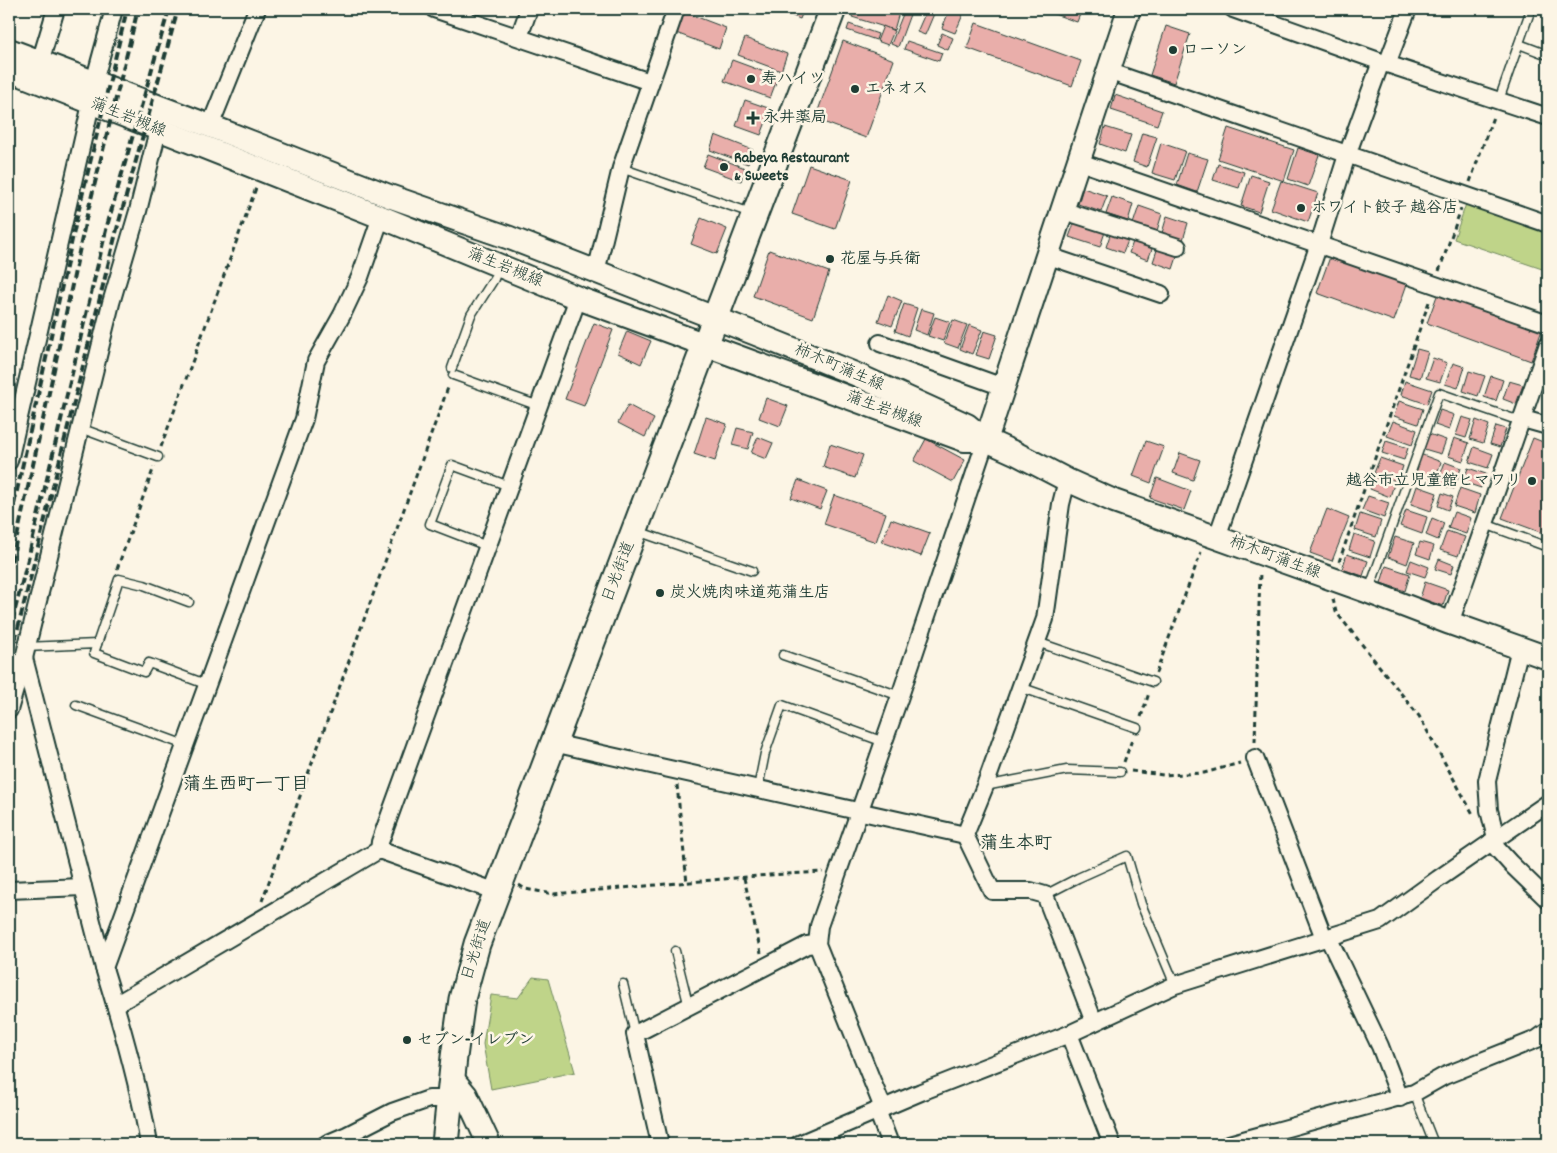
<svg xmlns="http://www.w3.org/2000/svg" width="1557" height="1153" viewBox="0 0 1557 1153" font-family="Dekko,'Klee One',sans-serif">
<style>
.green{fill:#bfd489;stroke:#6f885e}
.building{fill:#e9aeaa;stroke:#1f3d34}
.lines{fill:none;stroke-linecap:round;stroke-linejoin:round}
.lane-casing{stroke:#1f3d34;stroke-width:11}
.street-casing{stroke:#1f3d34;stroke-width:20}
.secondary-casing{stroke:#1f3d34;stroke-width:26}
.primary-casing{stroke:#1f3d34;stroke-width:29}
.path{stroke:#1f3d34;stroke-width:3;stroke-dasharray:5 4;stroke-linecap:butt}
.lane{stroke:#fcf5e5;stroke-width:8}
.street{stroke:#fcf5e5;stroke-width:16}
.secondary{stroke:#fcf5e5;stroke-width:22}
.primary{stroke:#fcf5e5;stroke-width:25}
.rail{stroke:#1f3d34;stroke-width:4;stroke-dasharray:8 4;stroke-linecap:butt}
.poi-dot{fill:#1f3d34;stroke:#fcf5e5;stroke-width:2}
.labels{text-anchor:middle;dominant-baseline:central;stroke-width:5;stroke-linejoin:round;paint-order:stroke}
.poi-label{font-size:16px;font-weight:bold;fill:#1f3d34;stroke:#fcf5e5;text-anchor:start}
.street-label{font-size:16px;fill:#1f3d34;stroke:#fcf5e5}
.neighbourhood-label{font-size:18px;font-weight:bold;fill:#1f3d34;stroke:#fcf5e5}
</style>
<rect width="100%" height="100%" fill="#fcf5e5"/>
<filter id="ink" filterUnits="userSpaceOnUse"><feTurbulence type="fractalNoise" baseFrequency=".02" numOctaves="2"/><feDisplacementMap in="SourceGraphic" scale="10" xChannelSelector="R" yChannelSelector="G"/><feConvolveMatrix kernelMatrix="1 2 1 2 8 2 1 2 1" color-interpolation-filters="sRGB"/></filter>
<g filter="url(#ink)">
<!-- green -->
<g class="green">
<polygon points="1467,201 1548,228 1548,271 1454,239"/>
<polygon points="533,977 548,979 575,1072 491,1089 483,1044 491,995 518,998"/>
</g>
<!-- building -->
<g class="building">
<polygon points="776,9 804,9 800,19"/>
<polygon points="855,9 900,9 894,30 852,17"/>
<polygon points="905,9 912,9 898,47 891,44"/>
<polygon points="927,9 936,9 925,35 917,32"/>
<polygon points="950,9 965,10 955,33 942,28"/>
<polygon points="1040,9 1082,9 1077,22"/>
<polygon points="684,12 726,28 719,49 676,33"/>
<polygon points="976,23 1081,61 1072,86 967,48"/>
<polygon points="849,24 878,34 876,40 847,30"/>
<polygon points="883,26 894,31 888,45 877,41"/>
<polygon points="1166,26 1190,34 1174,83 1150,75"/>
<polygon points="942,33 953,38 948,50 937,45"/>
<polygon points="745,38 787,54 781,71 738,55"/>
<polygon points="843,41 894,60 866,138 815,119"/>
<polygon points="907,41 942,53 939,61 904,49"/>
<polygon points="732,60 778,77 770,98 724,81"/>
<polygon points="1115,95 1162,111 1157,125 1111,110"/>
<polygon points="745,100 771,109 761,135 736,126"/>
<polygon points="1105,127 1131,135 1125,153 1100,144"/>
<polygon points="1228,128 1294,150 1284,181 1218,159"/>
<polygon points="1142,133 1157,137 1147,167 1133,162"/>
<polygon points="715,135 753,150 748,164 710,150"/>
<polygon points="1161,143 1185,151 1175,180 1152,173"/>
<polygon points="1298,148 1319,155 1308,186 1288,179"/>
<polygon points="1187,153 1208,159 1197,192 1177,185"/>
<polygon points="708,154 745,168 741,181 703,167"/>
<polygon points="1218,164 1244,172 1239,188 1213,180"/>
<polygon points="809,165 852,180 835,229 792,214"/>
<polygon points="1251,175 1269,181 1259,212 1241,206"/>
<polygon points="1281,181 1318,193 1308,222 1271,209"/>
<polygon points="1083,188 1107,196 1101,212 1078,204"/>
<polygon points="1112,197 1133,204 1128,221 1106,214"/>
<polygon points="1139,206 1162,214 1156,234 1132,227"/>
<polygon points="1167,216 1188,223 1183,240 1162,233"/>
<polygon points="701,218 727,229 717,254 691,244"/>
<polygon points="1076,218 1106,229 1100,247 1069,237"/>
<polygon points="1111,232 1129,238 1123,253 1106,247"/>
<polygon points="1134,239 1153,246 1148,260 1129,253"/>
<polygon points="1158,247 1178,254 1173,269 1153,262"/>
<polygon points="769,250 829,272 813,318 753,296"/>
<polygon points="1330,257 1407,284 1394,321 1317,293"/>
<polygon points="1438,293 1542,330 1531,361 1427,323"/>
<polygon points="888,295 902,301 892,326 878,321"/>
<polygon points="904,304 917,308 908,336 895,331"/>
<polygon points="921,309 934,313 927,335 914,330"/>
<polygon points="935,317 950,322 943,341 928,336"/>
<polygon points="953,320 967,325 958,348 944,343"/>
<polygon points="594,323 613,330 584,406 565,399"/>
<polygon points="969,325 982,330 972,354 960,349"/>
<polygon points="627,331 651,341 641,364 618,353"/>
<polygon points="984,331 997,335 989,359 976,355"/>
<polygon points="1417,349 1428,352 1420,378 1409,375"/>
<polygon points="1433,358 1447,363 1440,382 1426,378"/>
<polygon points="1453,363 1465,367 1458,388 1445,384"/>
<polygon points="1469,371 1485,376 1478,396 1463,391"/>
<polygon points="1491,376 1503,380 1496,401 1484,397"/>
<polygon points="1405,381 1432,390 1427,404 1401,395"/>
<polygon points="1509,381 1523,385 1516,404 1503,399"/>
<polygon points="766,398 788,406 780,426 759,418"/>
<polygon points="1399,401 1423,409 1418,424 1394,416"/>
<polygon points="628,405 654,419 645,437 618,423"/>
<polygon points="1440,410 1454,415 1449,430 1435,425"/>
<polygon points="706,417 727,424 715,461 694,454"/>
<polygon points="1462,417 1472,420 1466,438 1456,435"/>
<polygon points="1476,420 1489,425 1483,443 1470,439"/>
<polygon points="1393,421 1417,430 1412,445 1387,436"/>
<polygon points="1496,426 1506,429 1500,447 1490,444"/>
<polygon points="737,428 753,432 748,449 732,445"/>
<polygon points="1429,434 1446,440 1441,454 1424,449"/>
<polygon points="758,437 773,443 766,459 751,453"/>
<polygon points="1454,438 1469,443 1463,461 1448,456"/>
<polygon points="1533,438 1548,444 1548,535 1502,518"/>
<polygon points="926,439 965,460 953,482 914,461"/>
<polygon points="1146,441 1164,447 1151,483 1133,476"/>
<polygon points="1386,441 1408,448 1404,460 1382,453"/>
<polygon points="830,444 863,455 855,478 823,467"/>
<polygon points="1474,447 1493,454 1488,468 1469,462"/>
<polygon points="1180,453 1200,460 1193,480 1173,473"/>
<polygon points="1420,454 1441,462 1434,482 1413,475"/>
<polygon points="1380,458 1403,466 1398,482 1374,473"/>
<polygon points="1445,462 1461,468 1454,489 1437,484"/>
<polygon points="1468,468 1486,474 1481,488 1463,482"/>
<polygon points="1374,477 1394,484 1390,497 1370,489"/>
<polygon points="1157,478 1191,491 1184,510 1150,498"/>
<polygon points="798,480 827,491 820,509 791,498"/>
<polygon points="1417,486 1437,493 1431,511 1411,504"/>
<polygon points="1460,488 1480,495 1475,513 1454,506"/>
<polygon points="1442,493 1453,497 1448,510 1438,506"/>
<polygon points="834,495 886,513 876,542 824,524"/>
<polygon points="1368,496 1389,503 1384,518 1362,510"/>
<polygon points="1327,509 1349,518 1332,561 1310,553"/>
<polygon points="1406,510 1427,517 1422,534 1400,526"/>
<polygon points="1454,512 1471,518 1466,534 1448,528"/>
<polygon points="1360,514 1381,521 1376,537 1355,530"/>
<polygon points="1432,518 1444,523 1438,540 1426,535"/>
<polygon points="891,519 930,533 921,556 882,542"/>
<polygon points="1447,531 1465,537 1458,556 1440,550"/>
<polygon points="1354,534 1375,541 1370,557 1349,550"/>
<polygon points="1395,537 1414,543 1407,564 1388,557"/>
<polygon points="1420,542 1434,546 1430,559 1416,554"/>
<polygon points="1347,554 1368,561 1363,576 1342,569"/>
<polygon points="1439,559 1454,565 1451,574 1435,569"/>
<polygon points="1411,560 1429,567 1425,577 1407,571"/>
<polygon points="1386,566 1410,574 1405,591 1381,583"/>
<polygon points="1425,582 1448,590 1443,606 1420,598"/>
</g>
<g class="lines">
<!-- lane casing -->
<g class="lane-casing">
<g id="lane">
<polyline points="1519,44 1548,55"/>
<polyline points="1499,100 1531,9"/>
<polyline points="621,168 751,213"/>
<polyline points="452,368 471,315 494,279 498,268"/>
<polyline points="453,375 539,406"/>
<polyline points="80,428 158,457"/>
<polyline points="1485,524 1548,547"/>
<polyline points="637,531 752,571"/>
<polyline points="487,546 430,524 452,465 509,486"/>
<polyline points="1369,590 1439,393 1511,418 1523,419"/>
<polyline points="1037,642 1153,682"/>
<polyline points="97,644 119,579 144,585 189,602"/>
<polyline points="25,647 97,644 94,653 144,672 149,663 208,685"/>
<polyline points="783,655 900,696"/>
<polyline points="1020,687 1137,728"/>
<polyline points="76,705 185,745"/>
<polyline points="985,786 1067,770 1120,772"/>
<polyline points="758,788 765,753 782,705 884,742"/>
<polyline points="1045,895 1078,878 1127,856 1141,904 1175,985"/>
<polyline points="675,951 689,1007"/>
<polyline points="623,984 635,1034"/>
<polyline points="1414,1093 1434,1144"/>
<polyline points="1489,1144 1494,1144"/>
</g>
</g>
<!-- street casing -->
<g class="street-casing">
<g id="street">
<polyline points="434,9 650,82"/>
<polyline points="1233,9 1387,64 1548,117"/>
<polyline points="519,37 529,9"/>
<polyline points="40,62 56,9"/>
<polyline points="1387,64 1408,9"/>
<polyline points="1108,71 1548,224"/>
<polyline points="94,82 114,9"/>
<polyline points="210,126 257,9"/>
<polyline points="1077,161 1548,324"/>
<polyline points="1061,210 1178,247"/>
<polyline points="1046,255 1161,294"/>
<polyline points="596,272 621,168 676,9"/>
<polyline points="880,343 1003,387"/>
<polyline points="1523,419 1548,426"/>
<polyline points="9,461 91,104"/>
<polyline points="1067,480 1061,504 1045,619 985,786 965,835 992,891 1031,891 1045,895 1094,1022"/>
<polyline points="1217,537 1319,244 1347,155 1381,62"/>
<polyline points="1450,623 1548,344"/>
<path d="M24,658L104,968C122,1026 139,1085 149,1144"/>
<polyline points="9,710 24,658 111,303 138,211 158,130"/>
<polyline points="553,743 965,835"/>
<polyline points="1255,758 1324,938"/>
<polyline points="1496,838 1489,810 1487,781 1520,648"/>
<polyline points="1491,842 1510,863 1548,900"/>
<polyline points="379,850 380,842 578,298"/>
<polyline points="9,890 83,887"/>
<polyline points="1328,937 1380,1046 1400,1098"/>
<polyline points="104,968 304,419 316,361 342,315 360,277 381,217"/>
<polyline points="115,1005 379,850 497,892"/>
<polyline points="1069,1034 1112,1144"/>
<polyline points="883,1108 817,944 819,926 900,696 986,440"/>
<polyline points="877,1110 890,1144"/>
<polyline points="326,1144 347,1135 392,1112 429,1099 449,1099"/>
<polyline points="660,1144 635,1034 807,945 817,944"/>
<polyline points="799,1144 921,1092 1069,1034 1175,985 1380,921 1438,879 1548,803"/>
<polyline points="1229,1144 1414,1093 1444,1076 1537,1039 1548,1031"/>
</g>
</g>
<!-- secondary casing -->
<g class="secondary-casing">
<g id="secondary">
<polyline points="9,50 210,126 389,196 510,238 756,334 855,374 967,425 979,435"/>
<polyline points="9,70 381,217 578,298 964,440 986,440 1017,454 1067,480 1114,501 1369,592 1450,623 1548,658"/>
<polyline points="986,440 1129,9"/>
<polyline points="452,1078 466,1095 489,1144"/>
</g>
</g>
<!-- primary casing -->
<g class="primary-casing">
<polyline id="primary" points="445,1144 454,1057 462,999 477,944 833,9"/>
</g>
<!-- path -->
<g class="path">
<polyline points="1470,182 1494,114"/>
<polyline points="1439,271 1461,209"/>
<polyline points="161,447 256,188"/>
<polyline points="1339,562 1430,299"/>
<polyline points="117,569 154,467"/>
<polyline points="1333,599 1336,612 1419,716 1473,814"/>
<polyline points="1156,673 1201,552"/>
<polyline points="1141,717 1149,693"/>
<polyline points="1255,742 1260,571"/>
<polyline points="1124,762 1133,737"/>
<polyline points="1131,771 1163,775 1204,773 1240,763"/>
<polyline points="677,785 687,883"/>
<polyline points="744,878 761,953"/>
<polyline points="519,885 525,889 554,894 769,875 823,872"/>
<polyline points="262,901 449,385"/>
</g>
<!-- lane -->
<use href="#lane" class="lane"/>
<!-- street -->
<use href="#street" class="street"/>
<!-- secondary -->
<use href="#secondary" class="secondary"/>
<!-- primary -->
<use href="#primary" class="primary"/>
<!-- rail -->
<g class="rail">
<polyline points="9,527 77,217 127,9"/>
<polyline points="9,573 52,379 86,219 138,9"/>
<polyline points="9,633 28,559 107,226 169,9"/>
<polyline points="9,664 117,229 178,9"/>
</g>
</g>
</g>
<!-- markers -->
<g class="poi-dot">
<circle cx="1173" cy="50" r="5"/>
<circle cx="751" cy="79" r="5"/>
<circle cx="855" cy="89" r="5"/>
<path d="M750.5 110.5h5v5h5v5h-5v5h-5v-5h-5v-5h5z"/>
<circle cx="724" cy="167" r="5"/>
<circle cx="1301" cy="208" r="5"/>
<circle cx="830" cy="259" r="5"/>
<circle cx="1532" cy="481" r="5"/>
<circle cx="660" cy="593" r="5"/>
<circle cx="407" cy="1040" r="5"/>
</g>
<g class="labels">
<!-- poi labels -->
<g class="poi-label">
<text x="1183" y="50">ローソン</text>
<text x="761" y="79">寿ハイツ</text>
<text x="865" y="89">エネオス</text>
<text x="763" y="118">永井薬局</text>
<text x="734" y="158">Rabeya Restaurant<tspan x="734" dy="18">&amp; Sweets</tspan></text>
<text x="1311" y="208">ホワイト餃子 越谷店</text>
<text x="840" y="259">花屋与兵衛</text>
<text x="1522" y="481" text-anchor="end">越谷市立児童館ヒマワリ</text>
<text x="670" y="593">炭火焼肉味道苑蒲生店</text>
<text x="417" y="1040">セブン-イレブン</text>
</g>
<!-- street labels -->
<g class="street-label">
<text transform="translate(128 118) rotate(22)">蒲生岩槻線</text>
<text transform="translate(505 268) rotate(22)">蒲生岩槻線</text>
<text transform="translate(839 368) rotate(23)">柿木町蒲生線</text>
<text transform="translate(884 410) rotate(20)">蒲生岩槻線</text>
<text transform="translate(1275 558) rotate(20)">柿木町蒲生線</text>
<text transform="translate(619 572) rotate(-69)">日光街道</text>
<text transform="translate(477 950) rotate(-72)">日光街道</text>
</g>
<!-- neighbourhood labels -->
<g class="neighbourhood-label">
<text x="246" y="785">蒲生西町一丁目</text>
<text x="1016" y="844">蒲生本町</text>
</g>
</g>
<!-- margin -->
<rect width="1557" height="1153" fill="none" stroke="#fcf5e5" stroke-width="30"/>
<rect x="15" y="15" width="1527" height="1123" fill="none" stroke="#1f3d34" stroke-width="2" filter="url(#ink)"/>
</svg>
